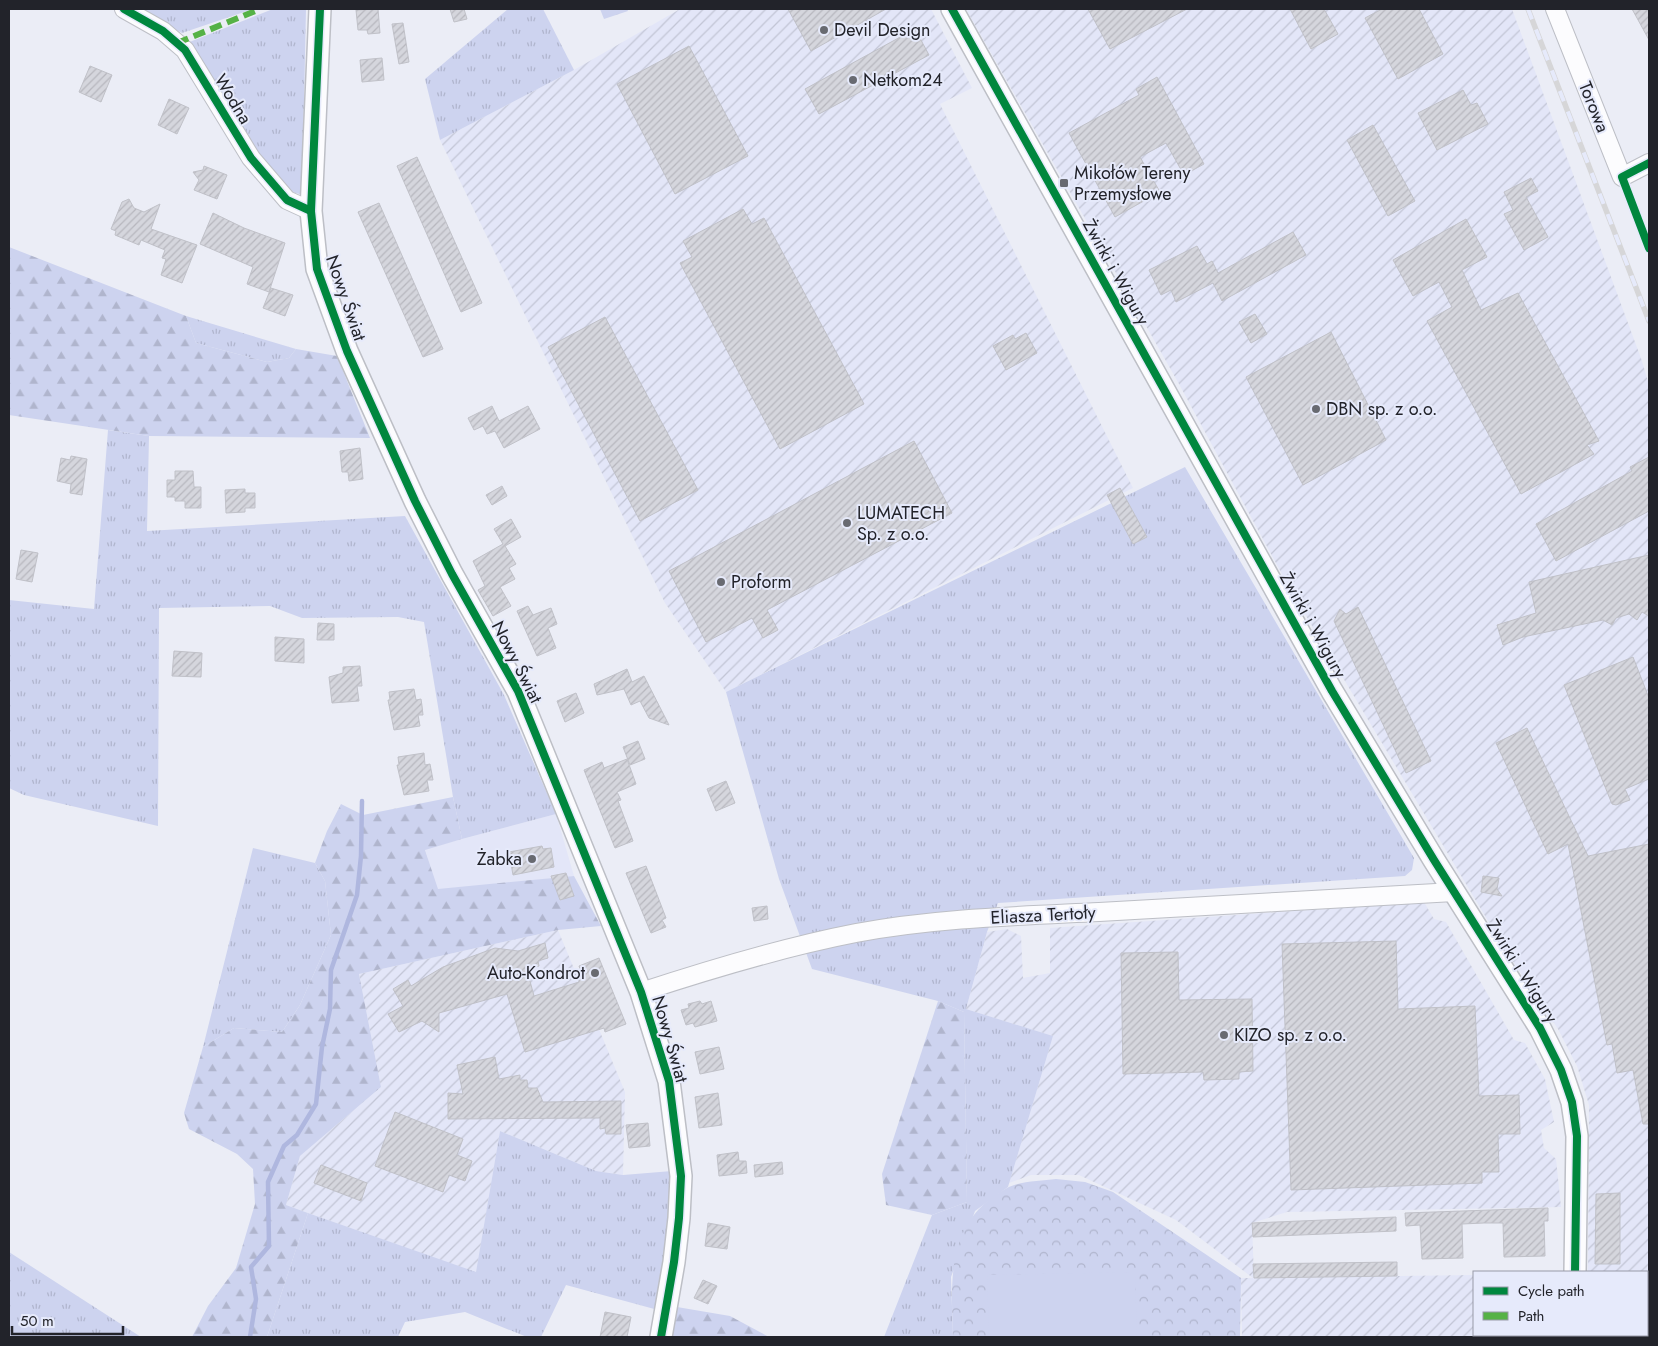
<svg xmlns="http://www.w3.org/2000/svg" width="1658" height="1346" viewBox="0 0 1658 1346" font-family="Jost,sans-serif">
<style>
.built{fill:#e3e6f8}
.industrial{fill:url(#industrial-furrows)}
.grass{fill:url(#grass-tufts)}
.forest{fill:url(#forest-firs)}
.park{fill:url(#park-crowns)}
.pitch{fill:#cdd3ef}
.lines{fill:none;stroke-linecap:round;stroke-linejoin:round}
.stream{stroke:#afb7df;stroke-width:4.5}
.building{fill:url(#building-hatch);stroke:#c0c1c8}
.minor-casing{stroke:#bdbfc6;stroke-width:20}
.tertiary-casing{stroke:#bdbfc6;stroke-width:24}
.minor{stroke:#fcfcfe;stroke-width:18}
.tertiary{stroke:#fcfcfe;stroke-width:21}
.rail-casing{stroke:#d6d6d8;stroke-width:5.5}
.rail{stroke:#e6eafb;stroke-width:4;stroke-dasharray:11;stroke-linecap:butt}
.quiet{stroke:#55b246;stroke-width:6;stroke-dasharray:12 6;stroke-linecap:butt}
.cycleway-casing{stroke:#e6eafb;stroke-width:11}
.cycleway{stroke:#00873e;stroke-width:8}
.poi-dot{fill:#686a71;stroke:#e6eafb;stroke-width:2}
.labels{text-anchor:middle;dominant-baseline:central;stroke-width:4;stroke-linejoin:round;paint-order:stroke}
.poi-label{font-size:18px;fill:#22232a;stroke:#e6eafb;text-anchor:start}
.street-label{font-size:18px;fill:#22232a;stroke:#e6eafb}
</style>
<defs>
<pattern id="industrial-furrows" width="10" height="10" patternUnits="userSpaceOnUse" patternTransform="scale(1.25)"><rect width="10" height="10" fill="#e3e6f8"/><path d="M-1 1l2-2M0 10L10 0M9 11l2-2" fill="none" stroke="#c2c5d5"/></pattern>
<pattern id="grass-tufts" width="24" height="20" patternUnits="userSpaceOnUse" patternTransform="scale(1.25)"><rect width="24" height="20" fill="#cdd3ef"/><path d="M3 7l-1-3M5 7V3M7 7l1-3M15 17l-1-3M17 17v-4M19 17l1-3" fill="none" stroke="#b0b5cd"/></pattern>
<pattern id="forest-firs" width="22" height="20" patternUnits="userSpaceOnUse" patternTransform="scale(1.25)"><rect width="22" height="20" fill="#cdd3ef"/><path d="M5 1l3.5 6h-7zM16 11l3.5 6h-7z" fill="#b0b5cd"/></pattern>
<pattern id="park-crowns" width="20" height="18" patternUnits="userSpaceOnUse" patternTransform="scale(1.25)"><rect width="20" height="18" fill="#cdd3ef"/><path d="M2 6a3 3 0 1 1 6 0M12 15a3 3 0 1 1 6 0" fill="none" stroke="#b0b5cd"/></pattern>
<pattern id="building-hatch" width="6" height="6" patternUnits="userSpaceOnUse" patternTransform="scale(1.25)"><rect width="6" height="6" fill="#d5d6dd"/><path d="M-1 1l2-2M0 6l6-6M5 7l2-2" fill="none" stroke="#b7b7be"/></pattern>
</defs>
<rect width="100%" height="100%" fill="#ebedf6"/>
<!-- built -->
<polygon class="built" points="556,814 574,876 437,890 425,849"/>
<!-- industrial -->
<g class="industrial">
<polygon points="680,9 931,9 972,88 940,104 1133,488 726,692 665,603 440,140 574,70"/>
<polygon points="966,9 1512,9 1642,361 1649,385 1649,1337 1588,1337 1588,1335 1647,1335 1647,1272 1588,1272 1589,1105 1577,1066 1558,1029 1506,951 1290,589 1179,384"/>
<polygon points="1424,902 1434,919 1446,922 1514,1040 1525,1043 1545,1079 1554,1122 1541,1130 1544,1148 1556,1159 1561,1207 1287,1212 1252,1223 1254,1278 1474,1275 1474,1335 1559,1335 1559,1337 1242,1337 1241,1278 1253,1278 1176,1220 1079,1175 1031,1175 1009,1183 1053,1036 966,1009 987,932 1007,929 1021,936 1023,978 1050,973 1050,928"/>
<polygon points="558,930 625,1092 623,1175 596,1171 500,1131 476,1273 286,1205 300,1156 381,1087 359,974"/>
</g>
<!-- grass -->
<g class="grass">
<polygon points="138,9 253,9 182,33"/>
<path d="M273,9H306L302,194C266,194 205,74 187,43Z"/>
<polygon points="508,9 543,9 574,70 440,140 425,79"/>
<polygon points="186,316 296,349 289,358 267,362 196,343"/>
<polygon points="108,430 149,436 147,531 405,516 504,695 556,814 462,839 453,797 424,622 398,617 302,618 270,606 159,608 158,826 24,795 9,788 9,600 94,609"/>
<polygon points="1185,467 1414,858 1412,870 1405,876 998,903 987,932 966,1009 1053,1036 1008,1187 975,1211 951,1277 953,1337 884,1337 932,1215 967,1202 964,1012 938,1001 812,969 779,879 726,692"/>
<polygon points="253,848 315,863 325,881 331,935 300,1005 282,1032 234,1028 203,1047"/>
<polygon points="500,1131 596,1171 623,1175 672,1171 658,1310 566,1285 541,1337 527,1337 465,1312 405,1322 398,1337 267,1337 308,1213 476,1272"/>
<polygon points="9,1252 141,1337 9,1337"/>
</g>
<!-- forest -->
<g class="forest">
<polygon points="9,247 186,316 196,343 267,362 289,358 296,349 337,356 370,438 149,436 9,415"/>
<polygon points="453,797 462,839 425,850 438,889 574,876 601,926 558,930 359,974 381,1087 300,1156 286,1205 308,1213 267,1337 192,1337 208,1306 236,1268 255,1204 253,1169 237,1154 189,1129 184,1113 203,1047 234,1028 282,1032 300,1005 331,935 325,881 315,863 327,831 341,804 363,815"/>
<polygon points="938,1001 964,1012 967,1202 932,1215 886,1205 882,1174"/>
<polygon points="677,1307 730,1316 769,1337 671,1337"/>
</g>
<!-- park -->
<g class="park">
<polygon points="600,9 627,9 628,11 604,19"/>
<path d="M1056,1179L1085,1182L1113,1192L1241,1278L1240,1337H953C951,1277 946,1221 1007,1188C1020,1181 1041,1181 1056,1179Z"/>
</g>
<!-- pitch -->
<polygon class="pitch" points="1135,1272 1137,1337 989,1337 987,1275"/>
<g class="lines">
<!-- stream -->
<polyline class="stream" points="250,1337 256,1299 251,1267 269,1246 268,1182 284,1146 297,1135 316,1104 322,1047 330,1009 331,970 357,895 361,856 362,801"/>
</g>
<!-- building -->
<g class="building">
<polygon points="378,9 380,33 368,34 367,30 358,30 356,10"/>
<polygon points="450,9 464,9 467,19 454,22"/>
<polygon points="788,9 886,9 811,51"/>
<polygon points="1088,9 1187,9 1110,49"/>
<polygon points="1290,9 1324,9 1338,34 1311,49"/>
<polygon points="1382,9 1419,9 1443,54 1398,79 1365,18"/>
<polygon points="1632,9 1649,9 1649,40 1637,18"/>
<polygon points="403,23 409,62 399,64 392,24"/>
<polygon points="915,29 929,55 819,114 805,89"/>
<polygon points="689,46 748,156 675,194 617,84"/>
<polygon points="382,58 384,80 362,82 360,60"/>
<polygon points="90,66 112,75 101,102 79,92"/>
<polygon points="1157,77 1204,164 1184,175 1166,143 1140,157 1160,192 1115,217 1069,133 1139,95 1136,89"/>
<polygon points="1463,90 1471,105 1477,103 1488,124 1437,150 1418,113"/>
<polygon points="169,99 189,108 177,134 158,125"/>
<polygon points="1373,125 1415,201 1388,216 1347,140"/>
<polygon points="417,157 482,303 461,312 397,166"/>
<polygon points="204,166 227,175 217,199 194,190 199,180 193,172 203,170"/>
<polygon points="1531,178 1538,191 1526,197 1548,237 1524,250 1504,214 1513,210 1504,192"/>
<polygon points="129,199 134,208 144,212 160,204 151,229 197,245 182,283 161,275 166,259 162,258 165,250 141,240 139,245 115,235 116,231 111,229 122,202"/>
<polygon points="379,203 443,349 423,357 358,212"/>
<polygon points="743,209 752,224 764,218 864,404 780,449 680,263 692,257 683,241"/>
<polygon points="213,213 244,228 285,243 269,292 247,284 253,267 200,244"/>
<polygon points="1466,219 1487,257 1462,270 1481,310 1518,293 1599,441 1587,445 1594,454 1521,494 1427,321 1452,307 1439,282 1413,296 1393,260"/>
<polygon points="1293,232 1306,255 1222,301 1213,283 1176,302 1171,290 1161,295 1149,270 1197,246 1207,264 1212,261 1218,273"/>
<polygon points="271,288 293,295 285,316 263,308"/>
<polygon points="1255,314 1267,334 1251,343 1239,322"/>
<polygon points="605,317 698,490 640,521 548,347"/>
<polygon points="1331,332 1386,440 1303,485 1246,377"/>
<polygon points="1026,333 1037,353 1006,370 993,346 1013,335 1015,339"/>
<polygon points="492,406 499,421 528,406 540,429 504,448 495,431 487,434 483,426 474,430 468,418"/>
<polygon points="914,441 952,513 767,610 778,630 763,638 752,618 706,642 669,571"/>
<polygon points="360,448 363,479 349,481 348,472 342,472 340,451"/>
<polygon points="71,456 87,459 82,495 70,493 71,484 57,481 61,458 70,460"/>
<polygon points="1649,457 1649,511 1556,561 1536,524 1632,471 1630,467"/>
<polygon points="175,471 193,471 194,487 201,487 201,508 185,508 185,501 175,501 175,497 167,497 167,480 175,480"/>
<polygon points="502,486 507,496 492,505 486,495"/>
<polygon points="1120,488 1147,537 1133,544 1107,495"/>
<polygon points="245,489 245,493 255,493 255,508 245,508 245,512 226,513 225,490"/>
<polygon points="511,519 521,537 505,546 516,564 509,568 515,579 500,587 511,606 493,616 478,590 485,586 473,561 503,544 494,529"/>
<polygon points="21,550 38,553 32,582 16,579"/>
<polygon points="1649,555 1649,616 1642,612 1637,620 1629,614 1616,618 1612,625 1603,620 1523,637 1503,645 1497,625 1536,613 1529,582"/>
<polygon points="528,606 533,615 551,608 557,624 548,628 556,648 537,656 517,611"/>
<polygon points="1358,607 1431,761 1406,773 1334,621 1340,609 1346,614"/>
<polygon points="318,623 334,624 334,640 317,640"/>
<polygon points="275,637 304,639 304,663 275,661"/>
<polygon points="174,651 202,653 201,677 172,676"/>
<polygon points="1633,657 1649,698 1649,779 1625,789 1630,800 1616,805 1612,804 1564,685"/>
<polygon points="360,666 362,686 357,686 359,701 332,703 329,677 343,673 343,667"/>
<polygon points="627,669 632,682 644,676 669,725 649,718 640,701 631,705 624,689 597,695 594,684"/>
<polygon points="414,689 416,700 421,699 422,706 423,715 418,715 420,726 394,730 388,700 390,700 389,692"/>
<polygon points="576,693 584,713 565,722 557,701"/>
<polygon points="1527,728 1588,856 1649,844 1649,1124 1643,1124 1633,1070 1617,1073 1612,1044 1607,1045 1568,844 1548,854 1496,743"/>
<polygon points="638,741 645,759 630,765 623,747"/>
<polygon points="424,753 425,765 430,764 433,780 427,780 429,791 404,795 397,765 399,765 398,757"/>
<polygon points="627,759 636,784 617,792 621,800 618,801 633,841 615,848 584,770 602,762 604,768"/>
<polygon points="726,781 735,803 716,811 707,789"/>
<polygon points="542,846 543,849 551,848 554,867 513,875 509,852"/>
<polygon points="646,866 666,918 662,920 666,927 651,933 626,873"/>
<polygon points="566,873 574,896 560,900 551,876"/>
<polygon points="1483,876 1499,878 1497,889 1502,896 1481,892"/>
<polygon points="767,906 768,919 754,921 752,908"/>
<polygon points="1396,941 1398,1009 1475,1006 1479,1096 1519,1095 1520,1134 1498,1134 1499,1172 1482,1172 1482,1183 1291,1190 1282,944"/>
<polygon points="545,943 548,958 538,961 539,966 527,970 534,996 579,982 577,977 582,975 579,966 599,958 626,1024 605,1032 604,1028 525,1052 507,994 439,1013 439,1032 422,1021 399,1032 388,1014 403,1006 393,989 408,980 411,986 443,967 495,948 518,951"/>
<polygon points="1178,952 1179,1000 1252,999 1253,1071 1239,1072 1239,1079 1204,1080 1203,1072 1123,1074 1121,953"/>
<polygon points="700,1001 702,1004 711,1001 717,1021 695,1027 693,1023 686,1025 681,1010 689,1008 688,1004"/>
<polygon points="719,1047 724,1069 700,1074 695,1052"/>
<polygon points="495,1057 499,1079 520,1075 520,1080 527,1080 528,1088 537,1088 543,1102 621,1101 621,1134 606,1134 605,1128 600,1129 600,1118 448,1119 448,1093 463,1094 457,1065"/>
<polygon points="718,1093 722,1125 699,1128 695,1097"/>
<polygon points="395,1112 463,1139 457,1155 472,1161 465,1181 449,1175 443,1192 375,1166"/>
<polygon points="648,1123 650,1146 629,1148 626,1125"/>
<polygon points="738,1152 739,1161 746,1161 747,1173 719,1176 717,1155"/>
<polygon points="782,1162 783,1174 755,1177 754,1165"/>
<polygon points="321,1165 367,1183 361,1201 314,1183"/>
<polygon points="1620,1193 1620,1264 1595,1264 1596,1194"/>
<polygon points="1548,1208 1548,1221 1544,1221 1545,1256 1504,1257 1503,1223 1484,1223 1462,1224 1463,1258 1422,1259 1420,1225 1406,1226 1405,1213"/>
<polygon points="1396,1217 1396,1231 1253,1237 1252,1223"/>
<polygon points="708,1223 730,1227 727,1249 705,1246"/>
<polygon points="1397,1262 1397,1276 1254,1278 1253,1264"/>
<polygon points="703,1280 717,1286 708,1304 694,1298"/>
<polygon points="605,1312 631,1317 627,1337 600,1337"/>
</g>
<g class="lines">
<!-- minor casing -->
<g class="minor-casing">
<g id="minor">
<polyline points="124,9 163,31 185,50 251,158 287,200 311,211"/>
<polyline points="1555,9 1622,177 1649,163"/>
<path d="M641,992C711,969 784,947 856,933C936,918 1018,916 1099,912C1217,905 1336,899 1454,892"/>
</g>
</g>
<!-- tertiary casing -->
<g class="tertiary-casing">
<g id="tertiary">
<polyline points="320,9 311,211 317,269 347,351 415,501 452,574 518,691 641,992 669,1081 681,1176 679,1218 674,1262 661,1337"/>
<polyline points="952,9 1332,691 1434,860 1540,1028 1561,1070 1572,1102 1577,1136 1575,1272"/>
<polyline points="1574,1337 1574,1335"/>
</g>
</g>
<!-- minor -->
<use href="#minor" class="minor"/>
<!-- tertiary -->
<use href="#tertiary" class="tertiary"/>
<!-- rail casing -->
<g class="rail-casing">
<polyline id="rail" points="1528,9 1649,321"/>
</g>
<!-- rail -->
<use href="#rail" class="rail"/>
<!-- quiet -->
<polyline class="quiet" points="177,43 260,9"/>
<!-- cycleway casing -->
<g class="cycleway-casing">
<g id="cycleway">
<polyline points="124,9 163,31 185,50 251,158 287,200 311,211"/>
<polyline points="320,9 311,211 317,269 347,351 415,501 452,574 518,691 641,992 669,1081 681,1176 679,1218 674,1262 661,1337"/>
<polyline points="952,9 1332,691 1434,860 1540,1028 1561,1070 1572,1102 1577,1136 1575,1272"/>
<polyline points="1649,163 1622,177 1649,248"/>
</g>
</g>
<!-- cycleway -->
<use href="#cycleway" class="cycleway"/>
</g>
<!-- markers -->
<g class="poi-dot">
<circle cx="824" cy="30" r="5"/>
<circle cx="853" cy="80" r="5"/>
<rect x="1059" y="178" width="10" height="10" rx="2.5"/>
<circle cx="1316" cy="409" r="5"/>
<circle cx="847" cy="523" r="5"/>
<circle cx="721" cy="582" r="5"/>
<circle cx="532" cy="859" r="5"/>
<circle cx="595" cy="973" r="5"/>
<circle cx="1224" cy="1035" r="5"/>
</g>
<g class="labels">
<!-- poi labels -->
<g class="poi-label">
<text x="834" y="30">Devil Design</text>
<text x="863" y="80">Netkom24</text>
<text x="1074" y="173">Mikołów Tereny<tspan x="1074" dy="21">Przemysłowe</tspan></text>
<text x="1326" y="409">DBN sp. z o.o.</text>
<text x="857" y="513">LUMATECH<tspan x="857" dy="21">Sp. z o.o.</tspan></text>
<text x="731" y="582">Proform</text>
<text x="522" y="859" text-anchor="end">Żabka</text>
<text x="585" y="973" text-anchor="end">Auto-Kondrot</text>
<text x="1234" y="1035">KIZO sp. z o.o.</text>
</g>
<!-- street labels -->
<g class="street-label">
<text transform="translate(233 99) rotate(59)">Wodna</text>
<text transform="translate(1594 107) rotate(68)">Torowa</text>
<text transform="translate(1116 272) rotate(61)">Żwirki i Wigury</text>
<text transform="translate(346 298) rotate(71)">Nowy Świat</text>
<text transform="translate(1313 625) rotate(61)">Żwirki i Wigury</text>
<text transform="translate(517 662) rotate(63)">Nowy Świat</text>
<text transform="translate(1043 915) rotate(-3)">Eliasza Tertoły</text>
<text transform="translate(1522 971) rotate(58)">Żwirki i Wigury</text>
<text transform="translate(670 1039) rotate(74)">Nowy Świat</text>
</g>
</g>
<!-- border -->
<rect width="1658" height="1346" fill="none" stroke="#22232a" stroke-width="20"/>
<!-- legend -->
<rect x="1473" y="1271" width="175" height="65" fill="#e6eafb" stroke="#989aa7"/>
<rect x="1483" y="1287" width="25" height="8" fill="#00873e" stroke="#989aa7"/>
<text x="1518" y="1296" font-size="15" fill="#22232a">Cycle path</text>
<rect x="1483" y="1312" width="25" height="8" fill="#55b246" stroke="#989aa7"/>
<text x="1518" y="1321" font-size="15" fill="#22232a">Path</text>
<!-- scale -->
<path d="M12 1326v8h111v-8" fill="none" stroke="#22232a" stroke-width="2.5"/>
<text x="20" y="1326" font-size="15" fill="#22232a" stroke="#e6eafb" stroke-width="4" paint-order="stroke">50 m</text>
</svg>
